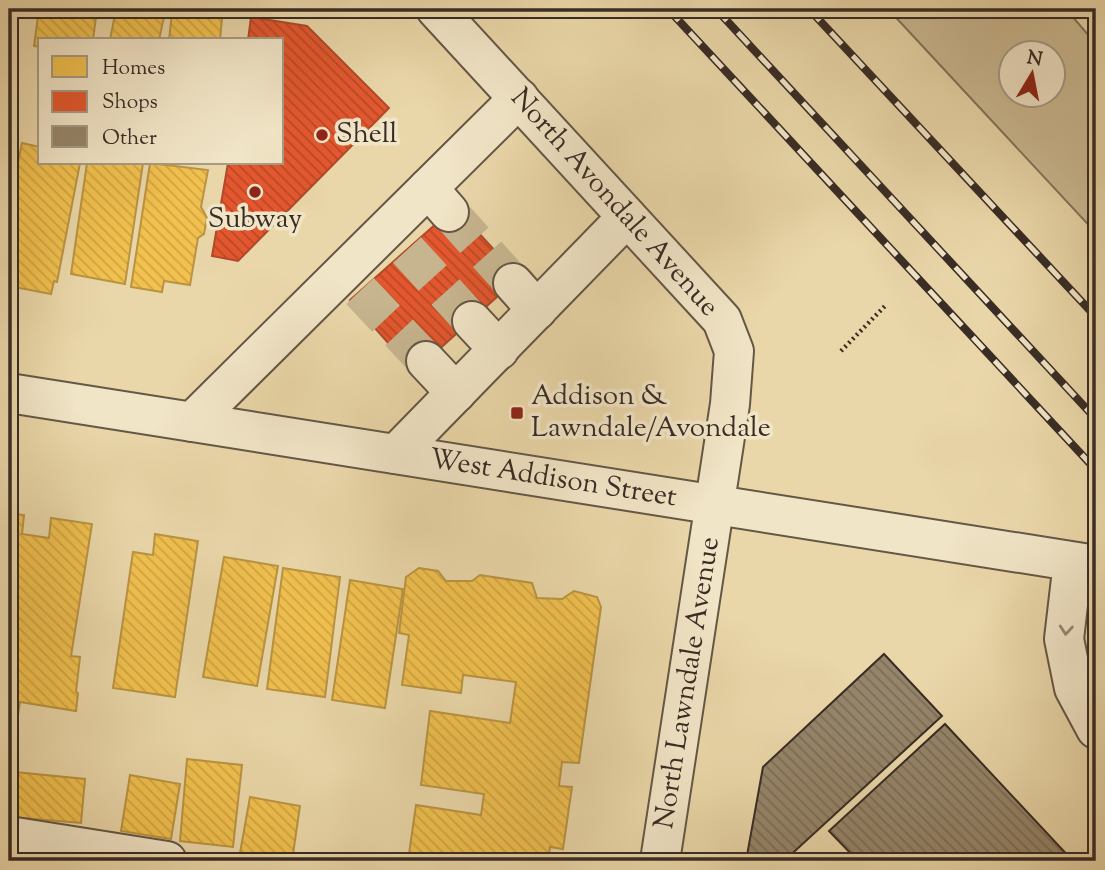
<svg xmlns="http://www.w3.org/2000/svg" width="1105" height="870" viewBox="0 0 1105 870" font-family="'Sorts Mill Goudy',serif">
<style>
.green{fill:#ccba93;stroke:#82735c;stroke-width:2;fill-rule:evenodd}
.homes{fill:url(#homes-back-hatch);stroke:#ba9442;stroke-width:2}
.shops{fill:url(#shops-back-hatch);stroke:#b04a2b;stroke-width:2}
.building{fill:url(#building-back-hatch);stroke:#382c25;stroke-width:2}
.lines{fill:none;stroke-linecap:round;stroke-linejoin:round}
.minor-tunnel{stroke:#c6b58f;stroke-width:38;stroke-dasharray:38 19;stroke-linecap:butt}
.minor-casing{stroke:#645746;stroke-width:42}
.path{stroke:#382c25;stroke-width:4.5;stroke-dasharray:2 3.5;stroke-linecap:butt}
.minor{stroke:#f1e5c7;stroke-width:38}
.rail-casing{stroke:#382c25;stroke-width:8}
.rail{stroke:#f1e5c7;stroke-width:5;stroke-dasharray:16;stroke-linecap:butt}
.oneway{stroke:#948876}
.poi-dot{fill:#8f2418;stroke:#f1e5c7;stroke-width:2.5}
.labels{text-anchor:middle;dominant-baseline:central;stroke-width:7;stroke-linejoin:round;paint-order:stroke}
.poi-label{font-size:28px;fill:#382c25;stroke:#f1e5c7;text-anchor:start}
.street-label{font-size:28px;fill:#382c25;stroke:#f1e5c7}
</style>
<defs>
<pattern id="homes-back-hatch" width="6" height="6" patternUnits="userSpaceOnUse" patternTransform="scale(1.75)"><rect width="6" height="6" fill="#f2c14e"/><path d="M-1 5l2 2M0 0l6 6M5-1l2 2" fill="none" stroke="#d0a644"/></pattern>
<pattern id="shops-back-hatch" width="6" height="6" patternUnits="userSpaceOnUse" patternTransform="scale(1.75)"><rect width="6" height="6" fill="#e4572e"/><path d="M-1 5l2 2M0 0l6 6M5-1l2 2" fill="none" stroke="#ba4827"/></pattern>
<pattern id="building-back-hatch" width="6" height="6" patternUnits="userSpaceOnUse" patternTransform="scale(1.75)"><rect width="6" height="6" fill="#95856a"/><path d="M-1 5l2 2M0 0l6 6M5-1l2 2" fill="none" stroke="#7b6d57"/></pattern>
</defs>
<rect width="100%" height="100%" fill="#ead7a9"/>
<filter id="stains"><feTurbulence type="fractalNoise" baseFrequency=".00286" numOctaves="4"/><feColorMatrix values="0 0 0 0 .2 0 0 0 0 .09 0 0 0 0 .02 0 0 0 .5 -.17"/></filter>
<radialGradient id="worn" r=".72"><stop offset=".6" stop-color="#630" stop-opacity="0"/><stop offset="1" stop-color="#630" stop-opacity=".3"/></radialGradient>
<!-- green -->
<path class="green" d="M888,9H1066L1096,44V233ZM1010,52H1052V94H1010Z"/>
<!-- homes -->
<g class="homes">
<polygon points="39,9 97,9 93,40 40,40 40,47 34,46"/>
<polygon points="116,9 150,9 165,12 159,40 110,40"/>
<polygon points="172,13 222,18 220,40 169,40"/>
<polygon points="22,143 40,147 40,163 80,163 57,282 54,281 51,294 9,286 11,274 9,274 9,206"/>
<polygon points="87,163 143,163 125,284 71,274"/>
<polygon points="150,163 208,170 201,207 207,218 204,234 198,238 190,285 164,281 162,292 131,287"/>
<polygon points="9,513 24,515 22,534 49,538 51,518 92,524 71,656 80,657 76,692 78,693 76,711 20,702 17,722 9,721"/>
<polygon points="155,534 198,541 175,697 113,688 133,552 153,555"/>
<polygon points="224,557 278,566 257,686 203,677"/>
<polygon points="283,568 340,577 325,697 267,689"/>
<polygon points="419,568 438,571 446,581 472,581 480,575 532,583 537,598 562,599 574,591 597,597 601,607 579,763 562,762 559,786 572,787 563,849 550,847 548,861 408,861 416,805 481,815 484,794 421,785 430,711 510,723 516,682 463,675 461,693 402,685 409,635 399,633 406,577"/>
<polygon points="350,580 403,589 385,708 332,700"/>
<polygon points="187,759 242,765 233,847 180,841"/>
<polygon points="15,772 85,779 81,823 11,817"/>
<polygon points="130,775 180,784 171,839 121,831"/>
<polygon points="250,797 300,806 292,861 240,853"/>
</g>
<!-- shops -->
<g class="shops">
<polygon points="251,17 307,26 389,108 238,261 212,256 228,163 282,163 282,40 248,40"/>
<polygon points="455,207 519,277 414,372 350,300"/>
</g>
<!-- building -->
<g class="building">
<polygon points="884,654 942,716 784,861 746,861 763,767"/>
<polygon points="945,724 1073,861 858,861 829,831"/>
</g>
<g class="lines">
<!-- minor-tunnel -->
<g class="minor-tunnel">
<polyline points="449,212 513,283"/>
<polyline points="407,250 472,321"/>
<polyline points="360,291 426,361"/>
</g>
<!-- minor casing -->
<g class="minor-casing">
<g id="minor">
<polyline points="436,9 722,320 734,351 730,404 660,861"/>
<polyline points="428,188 449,212"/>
<polyline points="513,283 537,310"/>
<polyline points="472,321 499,350"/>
<polyline points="426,361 456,393"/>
<polyline points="9,393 1096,565"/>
<polyline points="192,422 519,98"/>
<polyline points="396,454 627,217"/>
<polyline points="1073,562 1064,639 1074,688 1096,729"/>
<polyline points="9,836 167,861"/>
</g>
</g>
<!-- path -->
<polyline class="path" points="841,351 885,306"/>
<!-- minor -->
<use href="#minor" class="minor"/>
<!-- rail casing -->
<g class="rail-casing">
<g id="rail">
<polyline points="668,9 1096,470"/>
<polyline points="716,9 1096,419"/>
<polyline points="809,9 1096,317"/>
</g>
</g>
<!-- rail -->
<use href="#rail" class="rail"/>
</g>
<!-- one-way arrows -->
<defs><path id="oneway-chevron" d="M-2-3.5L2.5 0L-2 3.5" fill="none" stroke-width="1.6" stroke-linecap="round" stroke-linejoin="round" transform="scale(1.75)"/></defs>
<use class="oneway" href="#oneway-chevron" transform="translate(1066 630) rotate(95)"/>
<!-- markers -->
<g class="poi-dot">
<circle cx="322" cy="135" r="7"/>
<circle cx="255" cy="192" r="7"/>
<rect x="510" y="406" width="14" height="14" rx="3.5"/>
</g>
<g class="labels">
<!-- poi labels -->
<g class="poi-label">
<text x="336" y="135">Shell</text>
<text x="255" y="220" text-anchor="middle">Subway</text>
<text x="531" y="397">Addison &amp;<tspan x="531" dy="32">Lawndale/Avondale</tspan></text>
</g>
<!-- street labels -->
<g class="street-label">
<text transform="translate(614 203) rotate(48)">North Avondale Avenue</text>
<text transform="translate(553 479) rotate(9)">West Addison Street</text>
<text transform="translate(688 683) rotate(-81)">North Lawndale Avenue</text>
</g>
</g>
<!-- margin -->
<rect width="1105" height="870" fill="none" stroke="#ead7a9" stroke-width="35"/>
<rect x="10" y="10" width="1084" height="849" fill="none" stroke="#382c25" stroke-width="3.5"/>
<rect x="18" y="18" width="1070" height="835" fill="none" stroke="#382c25" stroke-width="2"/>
<!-- legend -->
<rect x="38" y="38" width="245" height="126" fill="#f1e5c7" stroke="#a79b86" stroke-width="2"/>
<rect x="52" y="56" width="35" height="21" fill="#f2c14e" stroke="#a79b86" stroke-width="2"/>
<text x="102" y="74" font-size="21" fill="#382c25">Homes</text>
<rect x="52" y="91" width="35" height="21" fill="#e4572e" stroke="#a79b86" stroke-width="2"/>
<text x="102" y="108" font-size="21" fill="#382c25">Shops</text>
<rect x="52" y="126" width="35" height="21" fill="#95856a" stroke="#a79b86" stroke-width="2"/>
<text x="102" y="144" font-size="21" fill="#382c25">Other</text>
<!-- north arrow -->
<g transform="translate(1032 74) rotate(10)"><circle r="33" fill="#f1e5c7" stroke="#a79b86" stroke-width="2"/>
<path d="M0-5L12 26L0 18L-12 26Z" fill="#8f2418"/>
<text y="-10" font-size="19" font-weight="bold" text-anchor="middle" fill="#382c25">N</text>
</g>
<rect width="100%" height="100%" filter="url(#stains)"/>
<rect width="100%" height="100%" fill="url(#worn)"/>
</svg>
